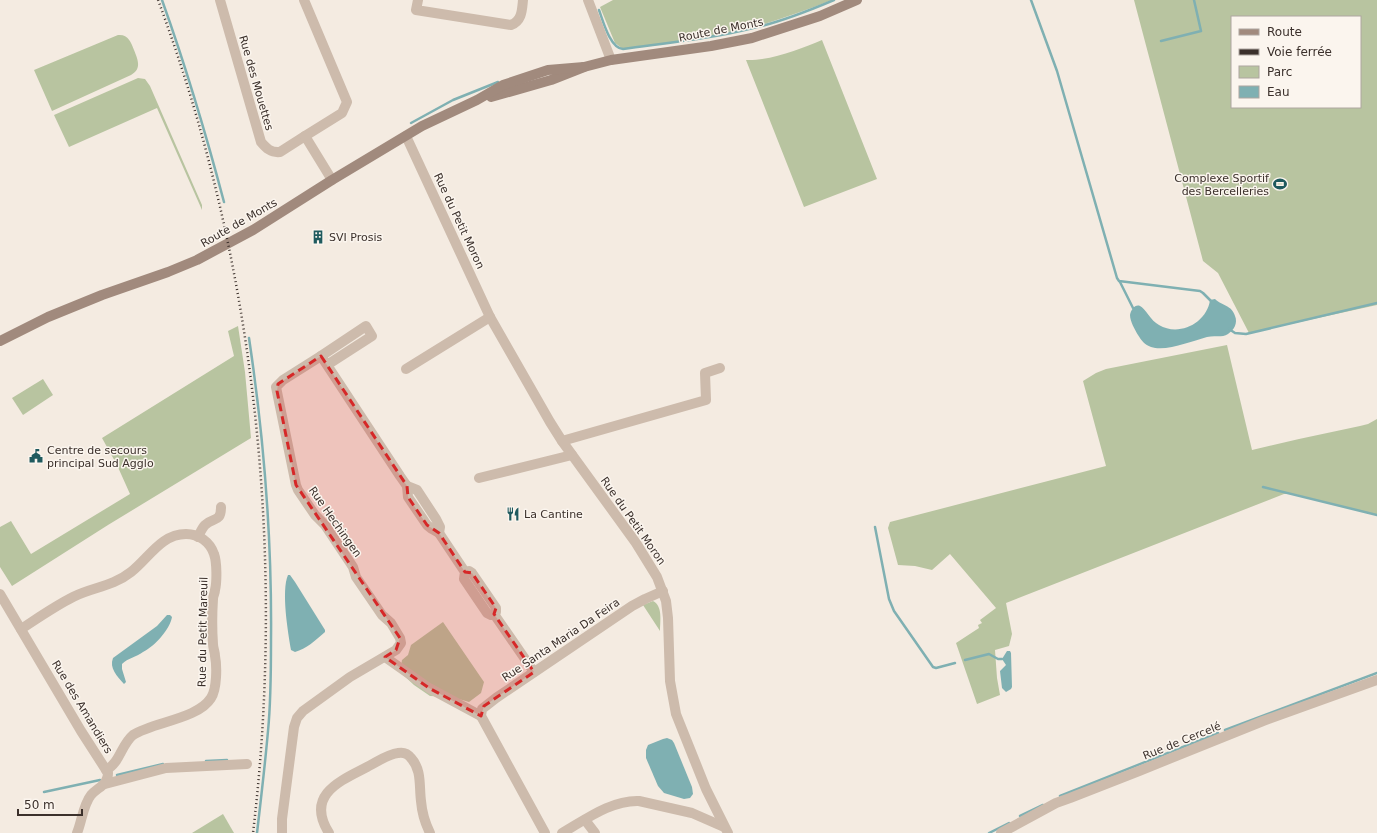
<svg xmlns="http://www.w3.org/2000/svg" width="1377" height="833" viewBox="0 0 1377 833" font-family="'DejaVu Sans',sans-serif">
<style>
.green{fill:#b8c4a0;fill-rule:evenodd}
.water{fill:#7fb0b2}
.lines{fill:none;stroke-linecap:round;stroke-linejoin:round}
.stream{stroke:#7fb0b2;stroke-width:2.5}
.minor{stroke:#cdbbac;stroke-width:10}
.tertiary{stroke:#cdbbac;stroke-width:10}
.secondary{stroke:#a18a7d;stroke-width:10}
.rail{stroke:#3b302b;stroke-width:2.5;stroke-dasharray:1 3;stroke-linecap:butt}
.marked{fill:#d62828;fill-opacity:0.2;stroke:#d62828;stroke-width:3;stroke-dasharray:8 5;stroke-linejoin:round}
.labels{text-anchor:middle;dominant-baseline:central;stroke-width:3;stroke-linejoin:round;paint-order:stroke}
.street-label{font-size:11px;fill:#3b302b;stroke:#fbf5ee}
.poi-label{font-size:11px;fill:#3b302b;stroke:#fbf5ee;text-anchor:start}
</style>
<rect width="100%" height="100%" fill="#f4ebe1"/>
<!-- green -->
<g class="green">
<path d="M613,0H832C804,11 776,21 747,29C706,39 664,43 623,49L615,43L600,7Z"/>
<path d="M1134,0H1377V305L1249,333L1218,273L1203,261ZM1232,17H1360V107H1232Z"/>
<path d="M118,35C128,34 131,42 134,50C138,60 142,69 131,75L52,111L34,70Z"/>
<path d="M822,40L877,179L804,207L746,60C770,61 801,49 822,40Z"/>
<polygon points="138,78 145,79 150,86 202,205 202,210 157,108 69,147 54,115"/>
<polygon points="238,326 245,372 251,438 108,525 12,586 0,567 0,527 11,521 31,554 130,494 117,465 102,438 234,356 228,331"/>
<polygon points="1227,345 1252,450 1299,439 1360,426 1368,424 1377,419 1377,515 1294,494 1284,494 1006,603 1012,634 1009,646 995,650 997,678 1000,695 977,704 956,643 979,628 978,625 982,623 980,620 996,608 950,554 932,570 915,566 898,565 888,528 890,522 1106,466 1083,381 1096,373 1106,369"/>
<polygon points="43,379 53,395 23,415 12,398"/>
<path d="M653,601C663,606 660,621 660,631L643,605Z"/>
<polygon points="443,622 484,682 481,693 469,702 452,697 430,696 414,685 400,672 402,660 408,655 411,645"/>
<polygon points="223,814 234,833 192,833"/>
</g>
<!-- water -->
<g class="water">
<path d="M1215,299C1222,306 1232,305 1235,316C1238,323 1234,330 1228,334C1222,338 1214,335 1207,337C1192,341 1166,352 1151,347C1145,345 1141,340 1138,335C1135,330 1130,321 1130,315C1131,310 1135,304 1140,306C1145,308 1151,321 1159,325C1179,337 1207,323 1210,300Z"/>
<path d="M288,575H290L295,582L325,630V632C316,640 306,649 295,652L291,650C288,632 281,591 288,575Z"/>
<path d="M167,615H170L172,617C170,629 155,646 143,652C136,657 128,658 122,664V669L126,682L124,684C117,676 109,668 113,658L157,626Z"/>
<polygon points="1007,651 1010,651 1011,653 1012,687 1011,689 1006,692 1002,688 1000,671 1006,665 1002,659"/>
<polygon points="667,738 672,740 674,743 692,787 693,794 690,798 684,799 664,793 658,786 646,758 646,750 648,745 663,739"/>
</g>
<g class="lines">
<!-- stream -->
<g class="stream">
<path d="M162,0C186,67 206,134 224,202"/>
<polyline points="1031,0 1057,71 1117,278 1119,281 1200,291 1203,293 1211,301"/>
<path d="M599,10C603,21 610,48 623,49C666,43 710,39 753,28C781,22 808,11 834,0"/>
<polyline points="1161,41 1201,31 1194,0"/>
<polyline points="411,123 453,100 498,82"/>
<polyline points="1120,282 1133,308"/>
<polyline points="1229,329 1235,333 1246,334 1377,303"/>
<path d="M249,338C264,438 272,538 271,640C271,670 271,701 268,731C265,765 261,799 257,833"/>
<polyline points="1263,487 1377,515"/>
<polyline points="875,527 889,599 894,611 933,667 936,668 955,663"/>
<polyline points="965,660 989,654 998,659 1002,659"/>
<polyline points="1225,730 1377,673"/>
<polyline points="206,761 227,760"/>
<polyline points="117,775 163,764"/>
<polyline points="44,792 100,780"/>
<polyline points="1060,796 1218,733"/>
<polyline points="1020,816 1043,805"/>
<polyline points="989,833 1009,823"/>
</g>
<!-- minor -->
<g class="minor">
<path d="M220,0L261,142C266,148 271,153 280,152L305,136L332,180"/>
<polyline points="304,0 347,102 342,113 305,136"/>
<path d="M418,0L416,10L511,25C522,21 522,10 523,0"/>
<polyline points="406,136 490,317 550,422 562,441 636,543 657,577 666,601 668,618 670,681 676,714 706,789 728,833"/>
<polyline points="327,365 372,336 366,326 321,356 327,365 400,476 407,486 408,497 427,525 432,529 439,533 465,572 464,579 487,613 491,615 494,614"/>
<polyline points="406,369 490,317"/>
<polyline points="562,441 706,400 705,373 720,368"/>
<polyline points="479,478 572,455"/>
<polyline points="407,486 417,490 436,519 440,527 439,533"/>
<path d="M198,537C200,533 202,528 205,525C213,517 221,523 221,507"/>
<polyline points="465,572 469,571 472,573 496,608 496,612 494,614 534,672"/>
<path d="M0,594L81,731L108,773C108,785 98,787 91,795C83,805 82,821 77,833"/>
<path d="M21,629C38,618 55,606 73,597C93,587 112,587 131,572C149,558 161,534 186,534C199,534 210,542 214,554C217,562 217,582 215,590C215,593 213,596 213,599C212,614 212,630 213,644C213,648 215,652 215,656C217,666 217,689 211,698C198,719 153,722 133,735C121,745 120,763 106,770"/>
<polyline points="385,657 429,688 481,716"/>
<polyline points="105,784 166,768 247,764"/>
<polyline points="585,820 595,833"/>
<polyline points="282,833 282,819 294,727 297,718 303,711 350,677 396,650 401,643 400,638 391,623 382,615 356,577 353,567 325,525 315,515 298,490 296,485 276,387 283,380 321,356"/>
<path d="M329,833C305,795 340,781 367,767C377,762 388,754 398,753C403,752 408,754 411,758C422,770 419,786 421,801C422,813 425,823 430,833"/>
<polyline points="545,833 481,716 482,709 496,698 632,606 645,599 663,591"/>
<path d="M562,833C585,820 611,800 639,801L692,813L724,827"/>
<polyline points="1001,833 1056,803 1070,798 1139,771 1263,721 1377,680"/>
</g>
<!-- tertiary -->
<polyline class="tertiary" points="588,0 611,60"/>
<!-- secondary -->
<g class="secondary">
<polyline points="491,97 551,80 584,67 611,60 711,46 752,38 820,16 857,0"/>
<polyline points="0,341 48,317 102,295 168,272 197,260 253,230 332,180 422,126 477,100 503,85 548,70 584,67"/>
</g>
<!-- rail -->
<path class="rail" d="M158,0C256,262 286,556 253,833"/>
</g>
<!-- marked area -->
<path class="marked" d="M321,356L407,486L408,497L427,525L439,533L465,572L472,573L496,608L494,614L534,672L484,706L481,716L429,688L385,657L396,650L400,638L296,485L277,391L278,384Z"/>
<!-- icons -->
<defs>
<g id="stadium-bare" transform="scale(1.08)"><path d="M0-5a6.5 5 0 1 0 0 10a6.5 5 0 1 0 0-10ZM-3.5-1.8h7v3.6h-7Z" fill="#1f5a5e" stroke="#fbf5ee" stroke-width="2.5" paint-order="stroke"/></g>
<g id="building-bare" transform="scale(1.08)"><path d="M-4-6H4V6H1V3H-1V6H-4ZM-2.5-4.3h1.7v1.8h-1.7ZM.8-4.3h1.7v1.8H.8ZM-2.5-1h1.7V.8h-1.7ZM.8-1h1.7V.8H.8Z" fill="#1f5a5e" stroke="#fbf5ee" stroke-width="2.5" paint-order="stroke"/></g>
<g id="civic-bare" transform="scale(1.08)"><path d="M-.6-6.5H3V-4.5H.6V-3L4-1V1h2V6H-6V1h2V-1L-.6-3ZM-1.2 2.5V6h2.4V2.5Z" fill="#1f5a5e" stroke="#fbf5ee" stroke-width="2.5" paint-order="stroke"/></g>
<g id="restaurant-bare" transform="scale(1.08)"><path d="M-5-6h1v4h1v-4h1v4h1v-4h1v5L-1.5 .5V6h-2V.5L-5-1ZM5-6V6H3V1.5H1.5Q1.5-4 5-6Z" fill="#1f5a5e" stroke="#fbf5ee" stroke-width="2.5" paint-order="stroke"/></g>
</defs>
<g fill-rule="evenodd">
<use href="#stadium-bare" x="1280" y="184"/>
<use href="#building-bare" x="318" y="237"/>
<use href="#civic-bare" x="36" y="456"/>
<use href="#restaurant-bare" x="513" y="514"/>
</g>
<g class="labels">
<!-- street labels -->
<g class="street-label">
<text transform="translate(721 30) rotate(-11)">Route de Monts</text>
<text transform="translate(256 83) rotate(74)">Rue des Mouettes</text>
<text transform="translate(459 221) rotate(65)">Rue du Petit Moron</text>
<text transform="translate(239 223) rotate(-30)">Route de Monts</text>
<text transform="translate(633 521) rotate(55)">Rue du Petit Moron</text>
<text transform="translate(335 522) rotate(55)">Rue Hechingen</text>
<text transform="translate(203 632) rotate(-89)">Rue du Petit Mareuil</text>
<text transform="translate(561 640) rotate(-34)">Rue Santa Maria Da Feira</text>
<text transform="translate(82 707) rotate(59)">Rue des Amandiers</text>
<text transform="translate(1182 741) rotate(-22)">Rue de Cercelé</text>
</g>
<!-- poi labels -->
<g class="poi-label">
<text x="1269" y="178" text-anchor="end">Complexe Sportif<tspan x="1269" dy="13">des Bercelleries</tspan></text>
<text x="329" y="237">SVI Prosis</text>
<text x="47" y="450">Centre de secours<tspan x="47" dy="13">principal Sud Agglo</tspan></text>
<text x="524" y="514">La Cantine</text>
</g>
</g>
<!-- legend -->
<rect x="1231" y="16" width="130" height="92" fill="#fbf5ee" stroke="#aea6a0"/>
<rect x="1239" y="29" width="20" height="6" fill="#a18a7d" stroke="#aea6a0"/>
<text x="1267" y="36" font-size="12" fill="#3b302b">Route</text>
<rect x="1239" y="49" width="20" height="6" fill="#3b302b" stroke="#aea6a0"/>
<text x="1267" y="56" font-size="12" fill="#3b302b">Voie ferrée</text>
<rect x="1239" y="66" width="20" height="12" fill="#b8c4a0" stroke="#aea6a0"/>
<text x="1267" y="76" font-size="12" fill="#3b302b">Parc</text>
<rect x="1239" y="86" width="20" height="12" fill="#7fb0b2" stroke="#aea6a0"/>
<text x="1267" y="96" font-size="12" fill="#3b302b">Eau</text>
<!-- scale -->
<path d="M18 809v6h64v-6" fill="none" stroke="#3b302b" stroke-width="2"/>
<text x="24" y="809" font-size="12" fill="#3b302b" stroke="#fbf5ee" stroke-width="3" paint-order="stroke">50 m</text>
</svg>
